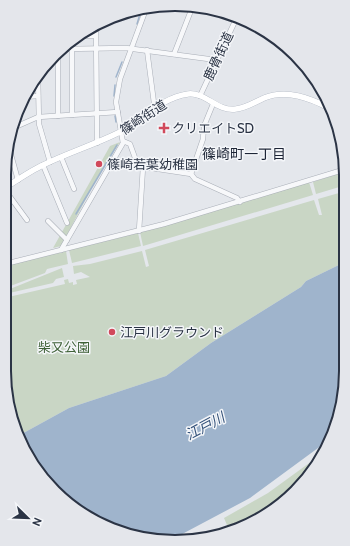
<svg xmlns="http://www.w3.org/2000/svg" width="350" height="546" viewBox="0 0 350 546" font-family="Cabin,'Noto Sans JP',sans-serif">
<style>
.green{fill:#c9d6c5}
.water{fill:#9fb4cc}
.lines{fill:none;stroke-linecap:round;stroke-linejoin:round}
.stream{stroke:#9fb4cc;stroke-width:1.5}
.minor-casing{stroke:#a9aeb7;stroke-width:5.5}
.major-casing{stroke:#a3abb8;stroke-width:6}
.minor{stroke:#f7f8fa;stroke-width:4.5}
.major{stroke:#fff;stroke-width:5.5}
.poi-dot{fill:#d1495b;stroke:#f4f6f9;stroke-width:1.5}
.labels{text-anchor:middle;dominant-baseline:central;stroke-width:3;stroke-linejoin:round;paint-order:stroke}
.street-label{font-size:13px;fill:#2b3445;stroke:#f4f6f9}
.poi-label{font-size:13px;fill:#2b3445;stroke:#f4f6f9;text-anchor:start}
.park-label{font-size:13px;fill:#3f6138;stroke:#f4f6f9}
.neighbourhood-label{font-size:14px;fill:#1d2536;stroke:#f4f6f9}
.water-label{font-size:14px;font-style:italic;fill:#34527a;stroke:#f4f6f9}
.rim{fill:none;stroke:#2b3445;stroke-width:2}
</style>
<rect width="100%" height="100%" fill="#e4e7ec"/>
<!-- green -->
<g class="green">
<polygon points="120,142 97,178 61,246 53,248 110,146"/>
<polygon points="346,171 346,185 316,194 313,182"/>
<polygon points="309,182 313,195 143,246 140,232"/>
<path d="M346,191L345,262L306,281L301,287L211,343L166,376L69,408L18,436C0,399 4,339 4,298L65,284L64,280L68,279L69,283L73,282V285L77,284L76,280L90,277L81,272L74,274L73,266L90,264L142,251L146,267L149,266L145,250L314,200L319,215H322L318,199Z"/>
<polygon points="138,233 141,246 72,263 69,250"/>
<polygon points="66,251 68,264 47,269 45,273 5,288 5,266"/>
<polygon points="62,268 64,277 56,279 53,283 5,294 5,291"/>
<polygon points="323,453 304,484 270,513 230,532 224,518 268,493"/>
</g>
<!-- water -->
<polygon class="water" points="345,262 345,393 333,437 250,498 169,541 120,533 71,507 33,466 18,436 69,408 166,376 211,343 301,287 306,281"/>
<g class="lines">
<!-- stream -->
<g class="stream">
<polyline points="137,24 140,14"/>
<polyline points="116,77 122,62"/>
<polyline points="114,96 115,85"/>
<polyline points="115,116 116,122"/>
<polyline points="76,214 117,145"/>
</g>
<!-- minor casing -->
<g class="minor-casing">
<g id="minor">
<polyline points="138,11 145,11"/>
<polyline points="216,11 236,18"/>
<polyline points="96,24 97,143"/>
<polyline points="80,36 96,36"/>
<polyline points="64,49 126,48 216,60"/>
<polyline points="147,50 154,103 156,107"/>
<polyline points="174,54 192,8"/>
<polyline points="38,75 39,124 50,162"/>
<polyline points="200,96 237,17"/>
<polyline points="23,97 38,96"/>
<polyline points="72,115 72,49"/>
<polyline points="58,116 58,53"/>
<polyline points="13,128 38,117 118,112"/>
<polyline points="123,141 130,144 138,166 191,174 195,179 237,198 240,202"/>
<polyline points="8,144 18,180"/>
<polyline points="61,157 74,189"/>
<polyline points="43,165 67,223"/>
<polyline points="191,174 203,139 204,126 213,104"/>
<polyline points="5,190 27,220"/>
<polyline points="48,221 67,240"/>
<polyline points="139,231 143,167"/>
<polyline points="61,250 123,143 116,102 120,79 146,9"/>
<polyline points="5,264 164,224 346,169"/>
</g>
</g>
<!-- major casing -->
<g class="major-casing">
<path id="major" d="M5,188C17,180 29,172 41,166C67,153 94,145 120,132C144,120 160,98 188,94C206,92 217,112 236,109C246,108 255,102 264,98C287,89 310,98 331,109"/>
</g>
<!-- minor -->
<use href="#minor" class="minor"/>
<!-- major -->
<use href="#major" class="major"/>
</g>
<!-- markers -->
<g class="poi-dot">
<path d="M162 122h4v4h4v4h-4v4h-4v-4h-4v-4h4z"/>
<circle cx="99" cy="164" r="4"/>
<circle cx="112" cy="332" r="4"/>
</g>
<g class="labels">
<!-- street labels -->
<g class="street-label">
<text transform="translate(218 56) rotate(-65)">鹿骨街道</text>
<text transform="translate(143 117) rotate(-33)">篠崎街道</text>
</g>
<!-- poi labels -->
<g class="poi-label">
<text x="172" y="128">クリエイトSD</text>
<text x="107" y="164">篠崎若葉幼稚園</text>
<text x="120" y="332">江戸川グラウンド</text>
</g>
<!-- park labels -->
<g class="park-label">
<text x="64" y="347">柴又公園</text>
</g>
<!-- neighbourhood labels -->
<g class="neighbourhood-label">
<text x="244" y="154">篠崎町一丁目</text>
</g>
<!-- water labels -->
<g class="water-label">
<text transform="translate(205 426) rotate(-28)">江戸川</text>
</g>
</g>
<!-- crop -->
<path d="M0 0H350V546H0ZM175 11H175A164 164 0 0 1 339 175V371A164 164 0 0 1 175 535H175A164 164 0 0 1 11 371V175A164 164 0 0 1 175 11Z" fill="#e4e6eb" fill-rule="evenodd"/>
<path class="rim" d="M175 11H175A164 164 0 0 1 339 175V371A164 164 0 0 1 175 535H175A164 164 0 0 1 11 371V175A164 164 0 0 1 175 11Z"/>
<!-- north arrow -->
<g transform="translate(28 518) rotate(113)" stroke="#f4f6f9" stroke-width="3" paint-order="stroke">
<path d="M0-3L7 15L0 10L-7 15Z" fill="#2b3445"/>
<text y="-6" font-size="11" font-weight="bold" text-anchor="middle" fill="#2b3445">N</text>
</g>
</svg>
